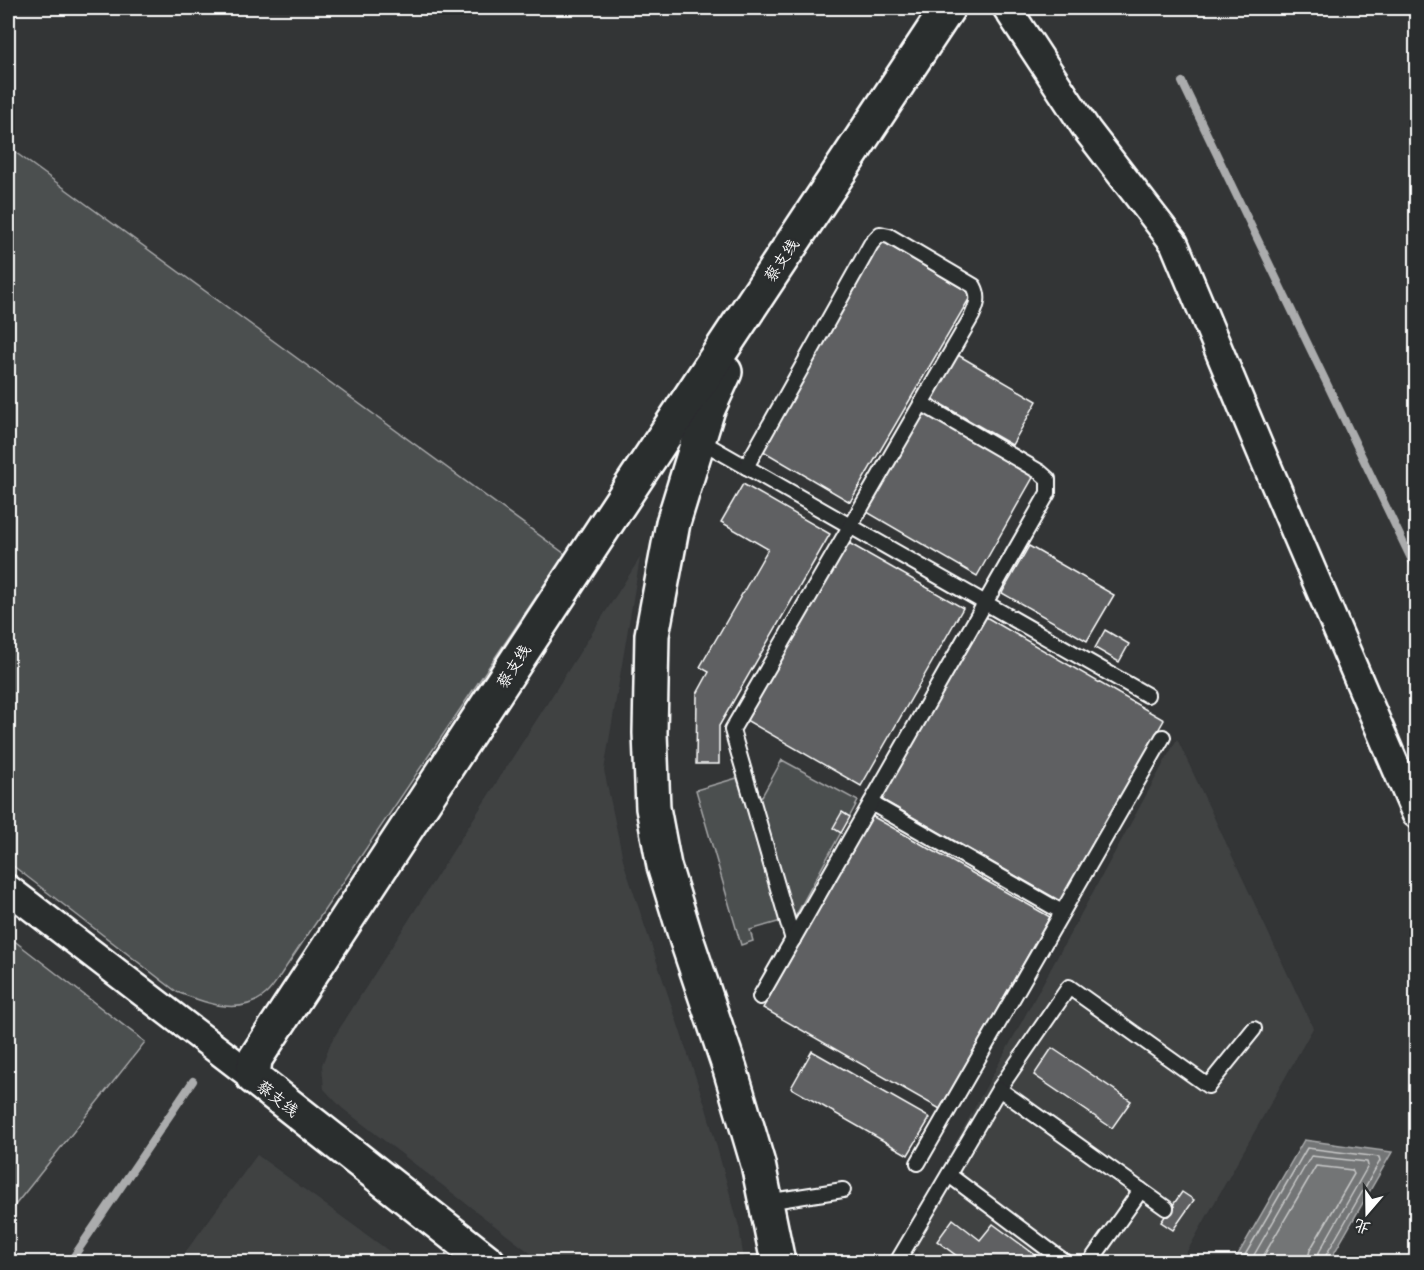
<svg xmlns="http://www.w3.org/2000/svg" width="1424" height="1270" viewBox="0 0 1424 1270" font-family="Delius,'LXGW WenKai TC',sans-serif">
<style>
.built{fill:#404243}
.green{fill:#4c4f50;stroke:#a6a7a8;stroke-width:1.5}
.water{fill:#737576;stroke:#abacad;stroke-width:1.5}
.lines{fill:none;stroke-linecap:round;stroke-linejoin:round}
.shore{stroke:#c7c8c8;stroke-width:1.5}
.stream{stroke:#abacad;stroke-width:8}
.building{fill:#5f6162;stroke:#fff;stroke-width:1.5}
.lane-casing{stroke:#fff;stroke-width:18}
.street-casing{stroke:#fff;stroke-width:32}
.secondary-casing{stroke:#fff;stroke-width:38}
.lane{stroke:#2a2d2e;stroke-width:14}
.street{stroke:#2a2d2e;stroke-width:27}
.secondary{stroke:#2a2d2e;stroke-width:33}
.labels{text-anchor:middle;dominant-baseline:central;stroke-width:5;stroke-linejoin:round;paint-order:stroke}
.street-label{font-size:16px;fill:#fff;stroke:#2a2d2e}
</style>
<rect width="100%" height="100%" fill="#333536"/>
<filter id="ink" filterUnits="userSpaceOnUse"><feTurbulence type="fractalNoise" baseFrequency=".0167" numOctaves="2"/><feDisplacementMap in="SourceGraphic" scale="12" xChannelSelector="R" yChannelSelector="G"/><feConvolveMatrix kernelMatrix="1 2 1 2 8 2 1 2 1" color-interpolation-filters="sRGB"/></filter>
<g filter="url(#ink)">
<!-- built -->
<g class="built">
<polygon points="640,558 604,770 624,864 706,1108 739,1227 744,1262 542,1262 342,1108 324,1089 322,1065 331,1042"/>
<polygon points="1177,739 1313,1028 1181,1262 965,1262 956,1256 952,1262 931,1262 902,1240"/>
<polygon points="257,1155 404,1262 178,1262"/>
</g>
<!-- green -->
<g class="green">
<path d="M8,147L565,554L286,967C280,975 274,987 266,994C240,1017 205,1003 177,992L8,862Z"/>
<polygon points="782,760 858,801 795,917 750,930 753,941 741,945 696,790 737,778 744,801 762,796"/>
<polygon points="8,936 145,1042 8,1214"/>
</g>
<!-- water -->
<polygon class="water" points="1304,1140 1392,1152 1329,1262 1239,1262 1235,1260"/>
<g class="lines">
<!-- shore -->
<g class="shore">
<polyline points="1241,1262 1307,1148 1379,1157 1380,1161 1325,1257 1324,1262"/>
<polyline points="1250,1262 1311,1156 1367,1162 1368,1166 1318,1254 1316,1262"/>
<polyline points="1260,1262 1316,1166 1352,1170 1354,1174 1310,1250 1307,1262"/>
</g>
<!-- stream -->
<g class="stream">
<polyline points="1182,82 1416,569"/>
<polyline points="70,1262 193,1081"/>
</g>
</g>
<!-- building -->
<g class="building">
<polygon points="880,240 972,294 850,502 758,448"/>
<polygon points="958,355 1037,401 1012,445 932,399"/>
<polygon points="925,411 1035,474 977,576 867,512"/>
<polygon points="743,484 830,534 719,726 719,764 696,764 697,694 709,672 700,667 768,549 721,522"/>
<polygon points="847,542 963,608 861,786 746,720"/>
<polygon points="1029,546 1114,595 1087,641 1002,593"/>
<polygon points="986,617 1164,720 1060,901 881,799"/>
<polygon points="1105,630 1129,644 1119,662 1095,648"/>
<polygon points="842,812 850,817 841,833 833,828"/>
<polygon points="872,816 1050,917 940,1109 763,1008"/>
<polygon points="1052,1048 1131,1101 1112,1128 1034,1075"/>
<polygon points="812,1051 930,1118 908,1155 791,1088"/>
<polygon points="1182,1192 1194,1200 1173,1230 1161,1222"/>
<polygon points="953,1219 980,1240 993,1224 1045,1262 965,1262 937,1241"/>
</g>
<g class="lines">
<!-- lane casing -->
<g class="lane-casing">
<g id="lane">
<polyline points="699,440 1147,695"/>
<path d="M746,467L871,244L880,234L889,236L974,286C980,297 977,305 972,316L732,730L793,940"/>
<polyline points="871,803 1062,912"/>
<polyline points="760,997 1048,493 1048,479 1040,472 921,403"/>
<polyline points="999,1089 1069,987 1208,1086 1254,1029"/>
<polyline points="918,1163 1163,737"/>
<polyline points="949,1175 1065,1262"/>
<polyline points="766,1202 843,1190"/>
<polyline points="897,1262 999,1089 1166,1208"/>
<polyline points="1090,1262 1141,1190"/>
</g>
</g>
<!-- street casing -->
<g class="street-casing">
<g id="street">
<polyline points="1007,8 1087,130 1174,243 1260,449 1416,814"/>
<polyline points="8,889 253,1077"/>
</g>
</g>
<!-- secondary casing -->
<g class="secondary-casing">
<g id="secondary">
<polyline points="725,372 708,409 673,523 652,635 650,733 653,808 664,866 687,941 730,1069 758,1164 778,1262"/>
<polyline points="488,1262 253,1077 255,1059 610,518 948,8"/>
</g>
</g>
<!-- lane -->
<use href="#lane" class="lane"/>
<!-- street -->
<use href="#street" class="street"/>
<!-- secondary -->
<use href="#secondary" class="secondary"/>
</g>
</g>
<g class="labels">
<!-- street labels -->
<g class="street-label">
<text transform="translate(781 260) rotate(-56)">蔡支线</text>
<text transform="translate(513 666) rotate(-57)">蔡支线</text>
<text transform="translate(278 1098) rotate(38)">蔡支线</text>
</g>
</g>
<!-- margin -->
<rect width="1424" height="1270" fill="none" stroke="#2a2d2e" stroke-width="30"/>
<rect x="15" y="15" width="1394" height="1240" fill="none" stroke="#fff" stroke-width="2" filter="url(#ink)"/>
<!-- north arrow -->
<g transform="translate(1367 1213) rotate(200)" stroke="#2a2d2e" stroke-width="4.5" paint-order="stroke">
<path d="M0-4.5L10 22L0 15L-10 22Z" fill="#ffffff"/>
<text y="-9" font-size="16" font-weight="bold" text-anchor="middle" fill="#ffffff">北</text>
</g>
</svg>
